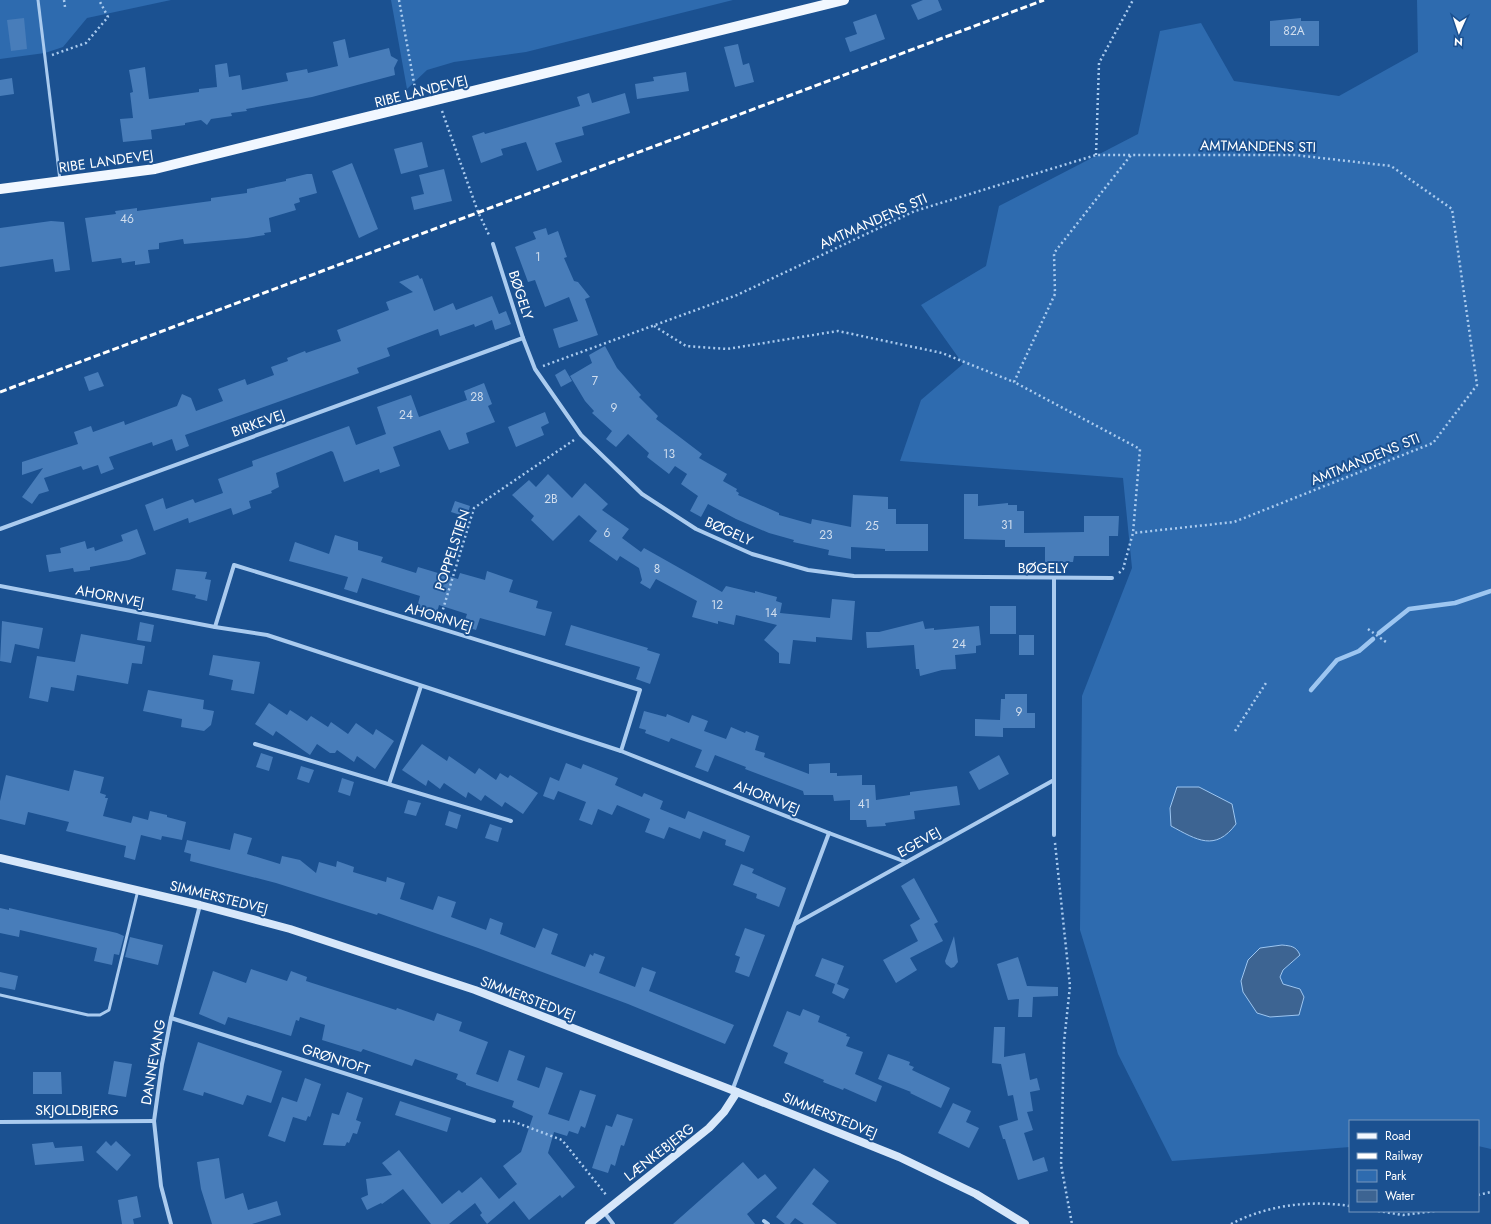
<svg xmlns="http://www.w3.org/2000/svg" width="1491" height="1224" viewBox="0 0 1491 1224" font-family="Jost,sans-serif">
<style>
.green{fill:#2e6baf}
.water{fill:#3d6492;stroke:#9dc6f1}
.lines{fill:none;stroke-linecap:round;stroke-linejoin:round}
.stream{stroke:#9dc6f1;stroke-width:4.5}
.building{fill:#487dba}
.path{stroke:#aacbef;stroke-width:2.5;stroke-dasharray:2 3;stroke-linecap:butt}
.lane{stroke:#aacbef;stroke-width:3}
.street{stroke:#aacbef;stroke-width:4}
.secondary{stroke:#d7e7fa;stroke-width:8}
.primary{stroke:#f1f7ff;stroke-width:10}
.rail{stroke:#fff;stroke-width:3;stroke-dasharray:7 3;stroke-linecap:butt}
.labels{text-anchor:middle;dominant-baseline:central;stroke-width:4;stroke-linejoin:round;paint-order:stroke}
.number-label{font-size:12px;fill:#d1deee}
.street-label{font-size:14px;fill:#fff;stroke:#1b5191}
</style>
<rect width="100%" height="100%" fill="#1b5191"/>
<!-- green -->
<g class="green">
<polygon points="0,0 171,0 87,18 63,47 45,53 0,59"/>
<polygon points="391,0 733,0 526,52 454,62 427,70 407,89"/>
<polygon points="1417,0 1491,0 1491,1149 1478,1146 1478,1121 1350,1121 1350,1147 1172,1161 1118,1054 1080,930 1082,696 1132,568 1123,478 900,461 921,400 963,364 921,305 986,266 999,206 1138,134 1160,31 1201,23 1234,81 1339,96 1418,52"/>
</g>
<!-- water -->
<g class="water">
<path d="M1177,787H1199L1232,804L1236,824C1215,852 1197,840 1171,826L1170,808Z"/>
<path d="M1282,945C1291,946 1296,946 1300,955L1283,970L1280,977L1283,984L1300,989L1304,997L1299,1015L1270,1017L1257,1013L1243,992L1241,981L1248,960L1260,948Z"/>
</g>
<g class="lines">
<!-- stream -->
<g class="stream">
<polyline points="1379,633 1409,609 1455,603 1491,591"/>
<polyline points="1311,690 1337,660 1359,651 1373,639"/>
</g>
</g>
<!-- building -->
<g class="building">
<polygon points="923,0 938,0 942,10 918,20 911,5"/>
<polygon points="876,14 885,39 850,52 845,38 857,34 853,22"/>
<polygon points="24,18 27,49 11,51 7,20"/>
<polygon points="1301,18 1301,21 1319,21 1319,46 1270,46 1270,21"/>
<polygon points="345,39 349,58 389,48 391,56 398,60 394,68 395,75 312,97 246,109 247,111 231,113 232,116 211,119 207,125 201,120 185,123 185,125 151,130 152,139 123,142 120,119 133,118 130,93 133,92 129,70 145,67 149,99 199,92 199,89 217,87 215,65 227,63 229,77 240,75 242,90 288,81 286,73 307,69 308,73 338,66 333,42"/>
<polygon points="738,44 743,65 749,63 754,82 735,87 724,47"/>
<polygon points="686,72 689,91 637,99 635,84 654,81 653,77"/>
<polygon points="12,78 14,94 0,96 0,80"/>
<polygon points="589,93 592,103 625,93 630,113 582,127 584,135 555,143 562,162 537,171 526,142 501,149 503,155 481,163 472,136 484,132 485,134 580,106 577,97"/>
<polygon points="422,142 428,167 401,174 394,149"/>
<polygon points="352,163 378,229 359,238 332,171"/>
<polygon points="444,169 452,201 414,210 411,197 424,194 419,175"/>
<polygon points="307,174 312,174 317,193 299,198 300,202 294,204 296,210 269,218 271,232 264,233 265,235 247,238 184,244 183,239 159,243 159,249 148,250 150,263 135,265 135,261 122,263 121,258 92,262 85,218 116,214 115,211 137,208 137,211 211,201 211,198 247,193 247,189 286,181 286,179"/>
<polygon points="51,221 64,222 70,270 55,272 53,259 0,267 0,228"/>
<polygon points="546,228 548,235 558,231 567,257 564,258 574,281 578,282 590,297 585,299 598,335 559,348 553,329 578,321 569,297 545,307 535,280 528,282 515,247 536,239 533,232"/>
<polygon points="418,275 420,279 422,278 434,311 453,303 456,310 492,296 499,314 506,311 511,324 495,330 492,320 475,327 474,324 440,336 438,329 387,348 390,356 357,368 359,373 185,435 189,446 176,451 172,439 153,446 152,442 109,457 114,469 101,474 98,465 83,470 81,466 44,478 49,491 39,494 32,504 22,497 43,468 22,475 22,462 78,444 74,432 91,426 93,432 124,421 125,425 177,406 182,394 191,398 196,411 223,401 218,389 245,379 247,385 274,375 271,367 288,361 287,358 305,351 306,353 341,341 337,330 389,310 386,302 413,292 399,282"/>
<polygon points="605,346 617,368 641,395 639,397 658,416 656,419 702,454 699,458 727,474 723,481 737,489 736,491 739,493 738,495 779,513 779,515 811,524 812,519 851,527 853,495 888,497 888,509 896,509 896,524 928,524 928,551 885,551 885,549 851,547 851,559 828,555 829,550 793,542 794,540 769,533 736,519 708,504 701,517 690,511 698,496 681,484 687,474 675,466 669,474 647,457 649,453 628,434 616,447 606,439 612,431 592,413 594,411 585,401 570,376 592,363 589,355"/>
<polygon points="565,369 572,381 561,387 555,375"/>
<polygon points="98,372 104,386 89,391 84,377"/>
<polygon points="484,383 492,404 488,406 495,422 466,433 469,443 449,450 440,430 393,447 400,466 380,473 379,469 344,482 333,452 331,451 276,473 279,487 271,491 272,493 249,501 251,508 233,515 231,508 189,523 188,518 154,531 145,505 163,498 166,509 193,499 195,503 223,493 218,479 253,466 252,461 349,426 356,445 386,434 377,407 411,395 419,417 467,400 464,391"/>
<polygon points="545,412 549,423 541,427 544,435 516,447 508,427"/>
<polygon points="548,474 572,498 585,483 608,504 602,510 629,529 622,538 641,552 644,548 722,592 726,586 755,593 755,591 777,597 776,601 782,603 780,613 830,618 832,599 855,601 852,640 816,637 816,642 793,640 790,664 779,663 779,653 764,640 777,625 736,615 734,625 718,621 718,624 692,617 697,601 656,579 650,589 640,583 642,580 639,568 620,556 617,561 589,541 597,531 579,515 553,541 531,520 534,516 512,495 529,480 536,487"/>
<polygon points="964,494 978,494 978,506 1008,503 1008,505 1017,505 1017,511 1024,511 1024,533 1084,532 1084,516 1119,516 1118,536 1109,536 1109,556 1074,556 1073,562 1045,562 1045,547 1005,547 1005,540 964,539"/>
<polygon points="455,501 470,506 467,517 451,512"/>
<polygon points="137,529 146,554 129,560 90,567 90,570 74,572 73,568 49,572 46,555 61,553 60,548 85,541 87,549 94,547 95,551 123,541 121,535"/>
<polygon points="335,535 358,542 358,550 383,557 381,562 416,573 418,567 458,579 460,573 485,580 487,571 513,580 509,592 538,601 536,608 552,612 545,636 480,618 476,630 463,626 467,614 439,605 436,616 416,611 420,596 362,578 357,593 344,589 348,577 289,561 295,542 329,554"/>
<polygon points="176,569 207,572 205,579 211,580 207,601 195,598 196,595 172,590"/>
<rect x="990" y="606" width="26" height="28"/>
<polygon points="2,621 43,628 39,649 15,644 11,663 0,661"/>
<polygon points="923,621 925,629 934,628 934,630 979,626 981,645 976,646 976,653 955,655 956,669 942,670 920,676 919,669 916,669 914,645 867,648 866,632 879,632"/>
<polygon points="140,622 154,625 151,642 137,640"/>
<polygon points="571,625 648,648 647,650 660,654 650,684 636,679 640,667 565,645"/>
<polygon points="81,634 145,646 142,664 132,663 128,684 77,675 74,691 51,687 48,702 29,698 37,656 75,662"/>
<rect x="1019" y="635" width="15" height="20"/>
<polygon points="213,655 260,662 254,694 231,690 233,680 209,675"/>
<polygon points="148,690 204,700 203,709 214,711 211,725 204,731 181,727 182,719 143,711"/>
<polygon points="1005,694 1027,694 1027,713 1035,713 1035,728 1003,728 1003,737 975,736 975,719 1000,720 1001,699 1005,699"/>
<polygon points="269,703 287,715 290,710 307,721 311,716 328,727 331,722 348,734 356,723 373,735 376,729 394,741 375,769 357,756 354,762 337,750 335,753 330,753 317,744 310,755 276,731 273,736 255,724"/>
<polygon points="644,711 666,717 667,714 689,723 692,715 708,721 704,731 726,739 731,727 745,733 746,731 759,736 755,750 765,753 764,757 809,774 809,764 830,763 830,773 837,773 837,776 862,775 862,785 875,785 876,800 910,795 910,792 957,786 960,805 914,811 915,819 885,823 886,826 867,827 866,820 850,820 850,800 834,801 833,795 804,795 803,791 745,769 746,767 715,755 708,772 695,767 702,750 671,738 669,742 645,733 646,730 639,728"/>
<polygon points="422,744 447,761 449,756 475,774 479,768 496,780 500,773 508,778 510,775 538,793 523,814 505,802 502,807 485,795 481,801 468,792 466,798 444,783 440,789 428,780 426,786 402,770"/>
<polygon points="261,753 273,757 269,771 256,767"/>
<polygon points="999,755 1009,774 979,790 969,772"/>
<polygon points="566,763 581,769 583,764 618,778 615,785 642,797 644,793 663,801 660,809 685,819 688,811 750,836 744,852 725,845 726,840 703,831 700,839 669,827 664,839 645,832 650,819 617,805 612,815 598,809 592,825 579,820 586,802 558,791 554,800 543,796 550,777 559,781"/>
<polygon points="301,766 314,770 309,783 297,779"/>
<polygon points="74,770 104,777 100,793 106,795 105,798 108,798 103,816 131,823 133,816 148,820 150,811 167,815 167,817 186,822 182,840 162,836 161,840 141,835 135,860 124,857 126,846 66,831 69,822 28,812 25,825 0,819 0,801 6,775 69,791"/>
<polygon points="342,778 354,782 350,796 338,792"/>
<polygon points="408,800 421,803 416,816 404,813"/>
<polygon points="449,811 461,815 457,829 445,825"/>
<polygon points="490,824 502,828 498,842 485,838"/>
<polygon points="234,833 252,838 247,854 280,864 282,856 300,860 316,873 319,862 336,867 337,861 354,867 353,872 386,882 387,877 405,883 400,899 433,910 438,896 456,902 451,917 486,930 490,918 503,923 500,934 535,948 543,928 558,934 551,954 585,967 590,954 593,956 594,953 605,957 599,973 635,987 642,967 656,972 649,991 734,1025 725,1044 628,1004 478,948 378,913 377,915 276,883 190,861 191,854 184,852 187,840 230,850"/>
<polygon points="741,864 754,869 752,873 786,888 779,907 756,898 757,894 733,885"/>
<polygon points="914,878 938,922 934,924 943,941 910,958 917,970 896,983 883,960 918,941 910,925 920,919 901,886"/>
<polygon points="0,908 9,910 9,908 117,933 124,936 119,955 114,954 112,965 94,961 97,948 20,930 19,937 0,933"/>
<polygon points="745,928 765,935 749,977 735,972 740,957 735,955"/>
<polygon points="954,936 958,962 954,967 951,968 946,964 945,961"/>
<polygon points="130,937 163,945 158,965 125,957"/>
<polygon points="1018,957 1027,986 1058,987 1058,996 1033,997 1032,1017 1018,1017 1019,999 1008,1000 997,964"/>
<polygon points="822,958 844,966 837,984 849,989 844,999 832,993 835,984 815,976"/>
<polygon points="251,969 287,981 291,971 307,977 306,981 396,1010 397,1008 434,1021 437,1013 462,1022 459,1031 488,1042 476,1074 498,1082 509,1050 525,1056 517,1080 539,1088 546,1067 563,1073 548,1114 569,1121 580,1090 596,1095 585,1128 581,1126 578,1134 569,1131 567,1136 554,1132 548,1153 575,1187 562,1198 560,1195 529,1220 514,1201 487,1224 480,1215 482,1213 475,1203 449,1224 431,1224 403,1189 382,1204 381,1203 367,1210 361,1198 368,1195 366,1179 392,1175 382,1163 399,1150 442,1204 459,1190 462,1193 481,1177 499,1199 517,1184 503,1166 521,1152 533,1116 512,1107 514,1101 466,1085 466,1083 456,1079 458,1074 415,1059 412,1066 363,1049 361,1052 322,1040 325,1025 300,1017 299,1021 296,1020 291,1036 228,1017 225,1025 199,1014 213,971 246,983"/>
<polygon points="0,972 18,976 15,990 0,987"/>
<polygon points="803,1009 820,1016 818,1022 847,1034 846,1036 850,1037 846,1046 863,1052 855,1074 882,1086 876,1102 844,1088 843,1090 823,1082 824,1080 784,1063 788,1053 773,1046 787,1011 800,1016"/>
<polygon points="994,1027 1005,1027 1004,1057 1025,1053 1030,1080 1037,1078 1040,1090 1030,1092 1033,1111 1027,1112 1033,1130 1024,1133 1033,1161 1044,1157 1048,1171 1018,1180 1005,1139 1003,1139 999,1126 1018,1120 1013,1095 1008,1096 1001,1064 992,1063"/>
<polygon points="198,1042 282,1071 271,1103 247,1095 243,1105 204,1092 203,1096 183,1090"/>
<polygon points="888,1054 910,1062 909,1065 914,1067 912,1070 950,1088 941,1108 910,1093 911,1092 878,1079"/>
<polygon points="114,1061 132,1064 126,1097 108,1094"/>
<polygon points="33,1072 61,1072 62,1094 33,1094"/>
<polygon points="305,1078 321,1084 310,1117 308,1116 306,1121 293,1117 285,1142 268,1136 282,1097 297,1102"/>
<polygon points="347,1092 363,1098 356,1120 361,1122 357,1134 353,1133 349,1143 347,1142 345,1146 323,1145 332,1113 339,1115"/>
<polygon points="400,1101 451,1118 447,1132 395,1115"/>
<polygon points="953,1103 971,1111 966,1122 979,1128 969,1148 938,1133"/>
<polygon points="617,1114 633,1119 624,1146 621,1145 615,1166 611,1164 608,1173 592,1168 606,1125 612,1127"/>
<polygon points="106,1141 111,1146 116,1141 131,1155 117,1171 96,1152"/>
<polygon points="53,1142 55,1148 82,1146 84,1161 35,1165 32,1144"/>
<polygon points="219,1158 225,1199 243,1193 248,1210 277,1201 281,1215 252,1224 212,1224 201,1189 197,1162"/>
<polygon points="743,1162 758,1179 765,1174 777,1188 747,1214 755,1224 673,1224"/>
<polygon points="814,1168 829,1181 812,1204 837,1224 804,1224 795,1218 790,1224 785,1224 776,1217"/>
<polygon points="137,1196 141,1217 133,1219 134,1224 122,1224 118,1200"/>
</g>
<g class="lines">
<!-- path -->
<g class="path">
<polyline points="64,0 65,7"/>
<polyline points="399,0 416,94"/>
<polyline points="52,55 86,43 108,17 99,0"/>
<polyline points="442,111 478,212 490,237"/>
<polyline points="1096,155 1099,63 1133,0"/>
<polyline points="654,326 686,346 727,349 838,331 942,353 1014,382"/>
<polyline points="543,366 737,295 915,211 1096,155 1130,155"/>
<polyline points="1119,573 1123,569 1133,533 1140,449 1014,382 1055,294 1054,253 1131,155 1295,155 1391,166 1452,209 1477,385 1433,443 1234,522 1133,533"/>
<polyline points="440,619 474,508 574,440"/>
<polyline points="1368,629 1386,642"/>
<polyline points="1235,731 1266,683"/>
<polyline points="1055,843 1070,986 1064,1042 1061,1165 1072,1224"/>
<polyline points="503,1121 512,1121 562,1140 607,1196"/>
<polyline points="1478,1195 1491,1192"/>
<polyline points="1378,1211 1403,1215 1435,1211"/>
<path d="M1231,1224C1268,1205 1309,1200 1350,1206"/>
</g>
<!-- lane -->
<g class="lane">
<polyline points="38,0 60,180"/>
<polyline points="0,995 88,1015 100,1015 109,1010 138,890"/>
</g>
<!-- street -->
<g class="street">
<polyline points="493,244 523,338 535,369 581,435 642,494 696,529 752,554 808,570 854,576 1112,578"/>
<polyline points="0,529 523,338"/>
<polyline points="0,586 215,627 267,635 621,751 829,833 906,862"/>
<polyline points="215,627 234,565 640,690 621,751"/>
<polyline points="255,744 511,821"/>
<polyline points="389,784 421,686"/>
<polyline points="1054,835 1054,579"/>
<polyline points="795,924 1054,780"/>
<polyline points="171,1018 494,1121"/>
<polyline points="732,1091 829,833"/>
<polyline points="0,1122 154,1121"/>
<polyline points="604,1212 613,1224"/>
<polyline points="764,1221 768,1224"/>
<polyline points="171,1224 161,1186 154,1121 162,1064 171,1018 200,905"/>
</g>
<!-- secondary -->
<g class="secondary">
<polyline points="0,858 200,905 290,929 475,990 737,1092 899,1157 976,1194 1025,1224"/>
<polyline points="589,1224 709,1128 724,1112 737,1092"/>
</g>
<!-- primary -->
<polyline class="primary" points="0,189 155,169 844,0"/>
<!-- rail -->
<polyline class="rail" points="0,392 1044,0"/>
</g>
<g class="labels">
<!-- number labels -->
<g class="number-label">
<text x="1294" y="31">82A</text>
<text x="127" y="219">46</text>
<text x="538" y="257">1</text>
<text x="595" y="381">7</text>
<text x="477" y="397">28</text>
<text x="614" y="408">9</text>
<text x="406" y="415">24</text>
<text x="669" y="454">13</text>
<text x="551" y="499">2B</text>
<text x="1007" y="525">31</text>
<text x="872" y="526">25</text>
<text x="607" y="533">6</text>
<text x="826" y="535">23</text>
<text x="657" y="569">8</text>
<text x="717" y="605">12</text>
<text x="771" y="613">14</text>
<text x="959" y="644">24</text>
<text x="1019" y="712">9</text>
<text x="864" y="804">41</text>
</g>
<!-- street labels -->
<g class="street-label">
<text transform="translate(421 91) rotate(-14)">RIBE LANDEVEJ</text>
<text transform="translate(1258 146) rotate(1)">AMTMANDENS STI</text>
<text transform="translate(106 161) rotate(-8)">RIBE LANDEVEJ</text>
<text transform="translate(873 221) rotate(-24)">AMTMANDENS STI</text>
<text transform="translate(521 295) rotate(72)">BØGELY</text>
<text transform="translate(258 423) rotate(-20)">BIRKEVEJ</text>
<text transform="translate(1365 459) rotate(-22)">AMTMANDENS STI</text>
<text transform="translate(729 531) rotate(24)">BØGELY</text>
<text transform="translate(452 550) rotate(-72)">POPPELSTIEN</text>
<text x="1043" y="568">BØGELY</text>
<text transform="translate(110 596) rotate(11)">AHORNVEJ</text>
<text transform="translate(439 617) rotate(17)">AHORNVEJ</text>
<text transform="translate(767 797) rotate(22)">AHORNVEJ</text>
<text transform="translate(919 842) rotate(-29)">EGEVEJ</text>
<text transform="translate(219 897) rotate(14)">SIMMERSTEDVEJ</text>
<text transform="translate(528 998) rotate(21)">SIMMERSTEDVEJ</text>
<text transform="translate(336 1059) rotate(18)">GRØNTOFT</text>
<text transform="translate(153 1062) rotate(-80)">DANNEVANG</text>
<text x="77" y="1110">SKJOLDBJERG</text>
<text transform="translate(830 1115) rotate(22)">SIMMERSTEDVEJ</text>
<text transform="translate(659 1152) rotate(-38)">LÆNKEBJERG</text>
</g>
</g>
<!-- legend -->
<rect x="1349" y="1120" width="130" height="92" fill="#1b5191" stroke="#7697bd"/>
<rect x="1357" y="1133" width="20" height="6" fill="#f1f7ff" stroke="#7697bd"/>
<text x="1385" y="1140" font-size="12" fill="#ffffff">Road</text>
<rect x="1357" y="1153" width="20" height="6" fill="#ffffff" stroke="#7697bd"/>
<text x="1385" y="1160" font-size="12" fill="#ffffff">Railway</text>
<rect x="1357" y="1170" width="20" height="12" fill="#2e6baf" stroke="#7697bd"/>
<text x="1385" y="1180" font-size="12" fill="#ffffff">Park</text>
<rect x="1357" y="1190" width="20" height="12" fill="#3d6492" stroke="#7697bd"/>
<text x="1385" y="1200" font-size="12" fill="#ffffff">Water</text>
<!-- north arrow -->
<g transform="translate(1459 32) rotate(183)" stroke="#1b5191" stroke-width="3" paint-order="stroke">
<path d="M0-3L7 15L0 10L-7 15Z" fill="#ffffff"/>
<text y="-6" font-size="11" font-weight="bold" text-anchor="middle" fill="#ffffff">N</text>
</g>
</svg>
